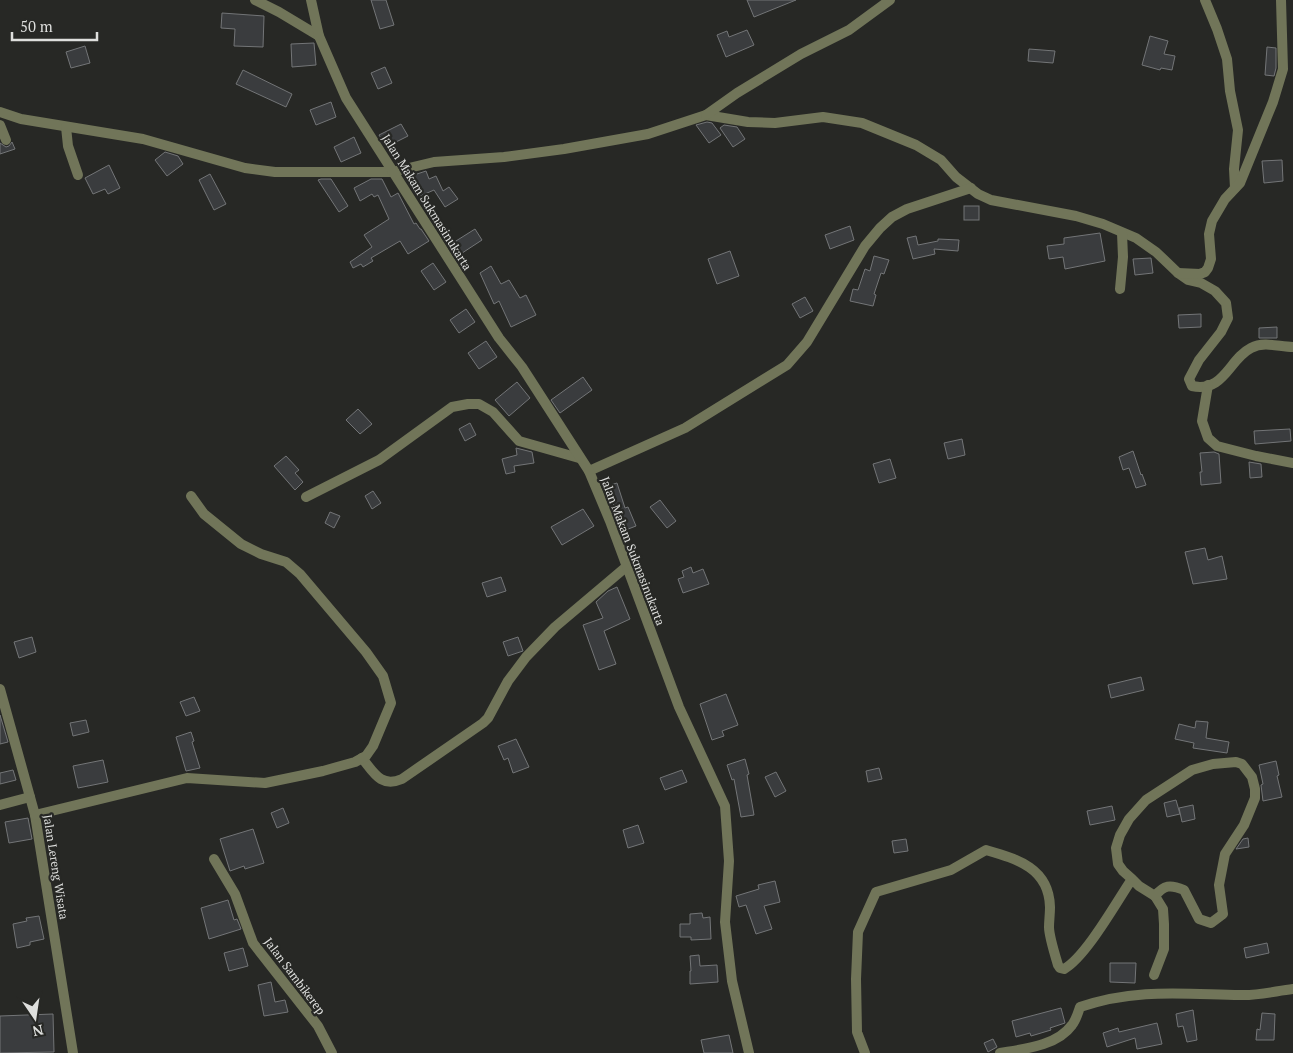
<svg xmlns="http://www.w3.org/2000/svg" width="1293" height="1053" viewBox="0 0 1293 1053" font-family="'PT Serif',serif">
<style>
.building{fill:#3a3c3e;stroke:#737577}
.lines{fill:none;stroke-linecap:round;stroke-linejoin:round}
.minor{stroke:#717559;stroke-width:10}
.tertiary{stroke:#717559;stroke-width:10}
.labels{text-anchor:middle;dominant-baseline:central;stroke-width:4.5;stroke-linejoin:round;paint-order:stroke}
.street-label{font-size:12px;fill:#dedfdd;stroke:#272825}
</style>
<rect width="100%" height="100%" fill="#272825"/>
<!-- building -->
<g class="building">
<polygon points="371,0 386,0 394,25 380,29"/>
<polygon points="747,0 796,0 754,17"/>
<polygon points="222,13 264,16 263,47 234,46 235,29 221,28"/>
<polygon points="747,30 754,45 726,57 717,35 727,31 729,37"/>
<polygon points="1150,36 1168,41 1164,54 1175,56 1172,70 1161,68 1160,70 1142,65"/>
<polygon points="314,43 316,65 292,67 291,44"/>
<polygon points="85,46 90,63 71,68 66,52"/>
<polygon points="1267,47 1276,48 1276,68 1274,76 1265,75"/>
<polygon points="1029,49 1055,51 1053,63 1028,61"/>
<polygon points="385,67 392,83 378,89 371,73"/>
<polygon points="243,70 292,94 286,107 236,84"/>
<polygon points="331,102 336,117 316,125 310,110"/>
<polygon points="707,122 712,123 721,135 709,143 696,125"/>
<polygon points="401,124 408,136 386,147 379,135"/>
<polygon points="724,125 737,127 745,139 733,147 720,128"/>
<polygon points="354,137 361,153 341,162 334,147"/>
<polygon points="12,142 15,149 0,154 0,143 6,147 9,146"/>
<polygon points="165,152 178,156 183,164 167,176 155,160"/>
<polygon points="1282,160 1283,181 1264,183 1262,161"/>
<polygon points="109,165 120,188 108,194 105,189 93,194 85,178"/>
<polygon points="426,171 429,179 436,176 443,191 449,187 458,199 445,207 434,190 418,197 405,178"/>
<polygon points="210,174 226,204 214,210 199,180"/>
<polygon points="321,179 331,179 348,206 339,212 318,180"/>
<polygon points="371,179 382,179 391,197 398,193 414,224 416,223 420,229 421,229 429,241 408,254 400,241 371,258 373,261 363,267 361,264 353,268 350,262 372,247 364,235 389,219 378,195 374,197 372,194 360,201 354,188"/>
<rect x="964" y="206" width="15" height="14"/>
<polygon points="850,226 854,240 830,249 825,235"/>
<polygon points="475,229 482,240 456,257 448,246"/>
<polygon points="1100,233 1105,261 1065,269 1063,257 1049,259 1047,246 1064,244 1064,238"/>
<polygon points="916,236 918,245 938,241 938,239 959,240 958,251 934,249 935,254 913,259 907,238"/>
<polygon points="730,251 739,276 717,284 708,259"/>
<polygon points="874,256 889,260 884,274 881,273 874,294 876,295 873,306 850,301 853,289 858,290 865,269 870,271"/>
<polygon points="1151,258 1153,273 1135,275 1133,259"/>
<polygon points="433,263 446,282 434,290 421,271"/>
<polygon points="491,266 501,284 509,280 520,298 526,295 536,315 511,327 499,301 494,304 480,273"/>
<polygon points="805,297 813,311 800,318 792,304"/>
<polygon points="466,309 475,322 459,333 450,320"/>
<polygon points="1201,314 1201,327 1179,328 1178,315"/>
<polygon points="1277,327 1277,338 1259,338 1259,328"/>
<polygon points="486,341 497,357 479,369 468,353"/>
<polygon points="583,377 592,390 560,413 551,400"/>
<polygon points="517,382 530,398 509,416 495,400"/>
<polygon points="358,409 372,424 360,434 346,420"/>
<polygon points="470,423 476,435 465,441 459,429"/>
<polygon points="1290,429 1291,441 1255,444 1254,431"/>
<polygon points="962,439 965,455 948,459 944,443"/>
<polygon points="516,448 532,452 534,463 514,466 515,472 506,474 502,459 517,455"/>
<polygon points="1133,451 1141,475 1142,474 1146,485 1136,488 1129,468 1123,470 1119,457"/>
<polygon points="1214,452 1219,454 1221,483 1201,485 1200,472 1202,472 1200,453"/>
<polygon points="286,456 299,470 295,473 303,482 295,490 274,466"/>
<polygon points="890,459 896,478 879,483 873,464"/>
<polygon points="1249,462 1261,464 1262,477 1250,478"/>
<polygon points="617,483 625,508 628,507 636,526 623,531 607,486"/>
<polygon points="373,491 381,503 372,509 365,496"/>
<polygon points="660,500 676,521 667,528 650,507"/>
<polygon points="583,509 594,526 562,545 551,527"/>
<polygon points="330,512 340,516 334,528 325,523"/>
<polygon points="1205,548 1208,560 1222,556 1227,579 1193,584 1185,552"/>
<polygon points="691,567 693,573 703,569 709,584 683,593 678,579 684,577 682,571"/>
<polygon points="501,577 506,591 487,597 482,583"/>
<polygon points="617,587 630,619 604,631 616,664 599,670 583,625 603,618 596,602 608,591"/>
<polygon points="32,637 36,652 19,658 14,642"/>
<polygon points="518,637 523,651 508,656 503,642"/>
<polygon points="1141,677 1144,690 1111,698 1108,685"/>
<polygon points="726,694 738,725 722,731 724,736 712,740 700,704"/>
<polygon points="194,697 200,711 186,716 180,702"/>
<polygon points="0,715 8,742 0,744"/>
<polygon points="86,720 89,732 73,736 70,723"/>
<polygon points="1196,721 1208,722 1206,738 1229,742 1227,753 1193,748 1194,743 1175,739 1179,724 1195,728"/>
<polygon points="191,732 194,741 192,742 200,768 186,771 176,737"/>
<polygon points="516,739 529,767 513,773 508,758 504,760 498,746"/>
<polygon points="745,759 749,774 747,775 754,815 741,817 734,779 732,780 727,765"/>
<polygon points="103,760 108,782 78,788 73,766"/>
<polygon points="1276,761 1279,775 1277,776 1282,797 1263,801 1261,785 1263,784 1259,765"/>
<polygon points="879,768 882,779 868,782 866,771"/>
<polygon points="13,770 16,780 0,784 0,773"/>
<polygon points="682,770 687,782 665,790 660,778"/>
<polygon points="776,772 786,791 775,797 765,777"/>
<polygon points="1176,800 1180,814 1167,817 1164,803"/>
<polygon points="1193,805 1195,819 1182,822 1179,808"/>
<polygon points="1112,806 1115,820 1090,825 1087,811"/>
<polygon points="283,808 289,823 277,828 271,813"/>
<polygon points="28,818 32,839 9,843 5,822"/>
<polygon points="638,825 644,843 628,848 623,830"/>
<polygon points="253,829 264,863 245,869 244,866 230,871 220,839"/>
<polygon points="1248,838 1249,847 1236,849 1243,839"/>
<polygon points="906,839 908,851 894,853 892,841"/>
<polygon points="775,881 780,902 764,906 772,929 756,934 746,905 739,907 736,896 759,889 758,885"/>
<polygon points="228,900 234,920 237,919 241,929 209,939 201,908"/>
<polygon points="702,913 703,918 710,917 711,939 691,940 691,937 680,937 680,924 690,924 690,914"/>
<polygon points="39,916 44,939 30,942 30,945 17,948 13,924 27,921 26,918"/>
<polygon points="1267,943 1269,953 1246,958 1244,948"/>
<polygon points="243,948 248,966 229,971 224,953"/>
<polygon points="699,955 700,966 717,965 718,982 690,984 690,971 691,971 690,956"/>
<polygon points="1110,963 1136,963 1135,983 1110,982"/>
<polygon points="271,982 275,1002 285,1000 288,1012 264,1016 258,985"/>
<polygon points="1061,1008 1065,1023 1050,1028 1051,1030 1031,1036 1030,1033 1016,1037 1012,1021"/>
<polygon points="1193,1010 1197,1040 1187,1042 1183,1026 1178,1027 1176,1014"/>
<polygon points="1262,1013 1275,1014 1274,1040 1256,1040 1257,1029 1260,1030"/>
<polygon points="53,1014 54,1052 0,1053 0,1016"/>
<polygon points="1157,1023 1162,1044 1137,1049 1135,1038 1107,1047 1103,1033 1118,1028 1119,1032"/>
<polygon points="729,1035 733,1053 704,1053 701,1040"/>
<polygon points="993,1039 997,1047 988,1052 984,1043"/>
</g>
<g class="lines">
<!-- minor -->
<g class="minor">
<polyline points="255,0 279,12 319,36"/>
<polyline points="1205,0 1217,29 1227,59 1230,91 1238,130 1234,169 1235,188"/>
<path d="M0,112L21,119L143,139L245,168L275,172H392L434,162L504,157L564,149L648,134L706,115L748,122L775,123L823,117L862,123L916,145L941,160L956,177L978,194L991,200L1076,216L1103,224L1136,238L1156,252L1178,273L1188,280L1201,283L1215,291L1226,303L1228,318L1221,332L1199,360L1189,379L1192,386C1224,393 1229,359 1251,348C1265,341 1279,347 1293,347"/>
<polyline points="706,115 737,93 801,54 849,30 890,0"/>
<polyline points="0,125 6,140"/>
<polyline points="66,127 68,146 78,175"/>
<polyline points="1178,273 1200,274 1205,272 1208,268 1211,259 1209,234 1212,221 1225,199 1240,183 1273,102 1283,69 1281,0"/>
<polyline points="1120,289 1123,257 1122,233"/>
<polyline points="1208,385 1202,421 1208,438 1217,446 1256,456 1293,463"/>
<polyline points="589,471 685,428 787,365 807,342 865,246 880,228 892,217 907,209 971,188"/>
<polyline points="306,497 379,460 452,407 468,404 479,404 493,412 519,441 579,458"/>
<polyline points="0,689 35,815 73,1053"/>
<path d="M362,758C374,773 381,788 402,779L483,723L488,718L508,681L526,657L555,627L626,567"/>
<polyline points="0,805 30,797"/>
<polyline points="35,815 187,778 265,783 323,771 355,762 366,756 373,746 391,703 383,676 366,652 300,574 286,562 261,554 241,544 204,514 191,496"/>
<polyline points="214,859 235,894 253,943 318,1026 332,1053"/>
<polyline points="1154,975 1164,949 1164,924 1163,909 1155,896"/>
<path d="M865,1053L857,1032L856,979L858,932L876,892L951,870L986,850C1017,859 1049,868 1050,907C1050,914 1049,921 1049,927C1049,936 1055,955 1058,965L1060,968L1064,969C1086,957 1117,901 1132,879L1123,871L1118,864L1116,848L1120,835L1129,819L1146,800L1192,770L1213,764L1236,762L1242,764L1252,777L1255,789V798L1244,825L1225,854L1219,885L1223,914L1211,923L1199,919L1184,890C1170,884 1164,885 1155,896L1139,886L1132,879"/>
<path d="M1000,1053C1024,1049 1057,1046 1072,1025C1076,1020 1078,1013 1080,1007C1135,988 1183,994 1240,995C1257,996 1276,991 1293,989"/>
</g>
<!-- tertiary -->
<polyline class="tertiary" points="311,0 319,36 346,98 499,338 522,367 589,471 610,521 679,707 725,806 729,861 725,922 732,981 749,1053"/>
</g>
<g class="labels">
<!-- street labels -->
<g class="street-label">
<text transform="translate(427 202) rotate(58)">Jalan Makam Sukmasinukarta</text>
<text transform="translate(633 551) rotate(69)">Jalan Makam Sukmasinukarta</text>
<text transform="translate(56 867) rotate(81)">Jalan Lereng Wisata</text>
<text transform="translate(295 976) rotate(53)">Jalan Sambikerep</text>
</g>
</g>
<!-- north arrow -->
<g transform="translate(35 1018) rotate(167)" stroke="#272825" stroke-width="4" paint-order="stroke">
<path d="M0-4L9 19L0 12L-9 19Z" fill="#dedfdd"/>
<text y="-8" font-size="14" font-weight="bold" text-anchor="middle" fill="#dedfdd">N</text>
</g>
<!-- scale -->
<path d="M12 32v8h85v-8" fill="none" stroke="#dedfdd" stroke-width="2.5"/>
<text x="20" y="32" font-size="15" fill="#dedfdd" stroke="#272825" stroke-width="4" paint-order="stroke">50 m</text>
</svg>
